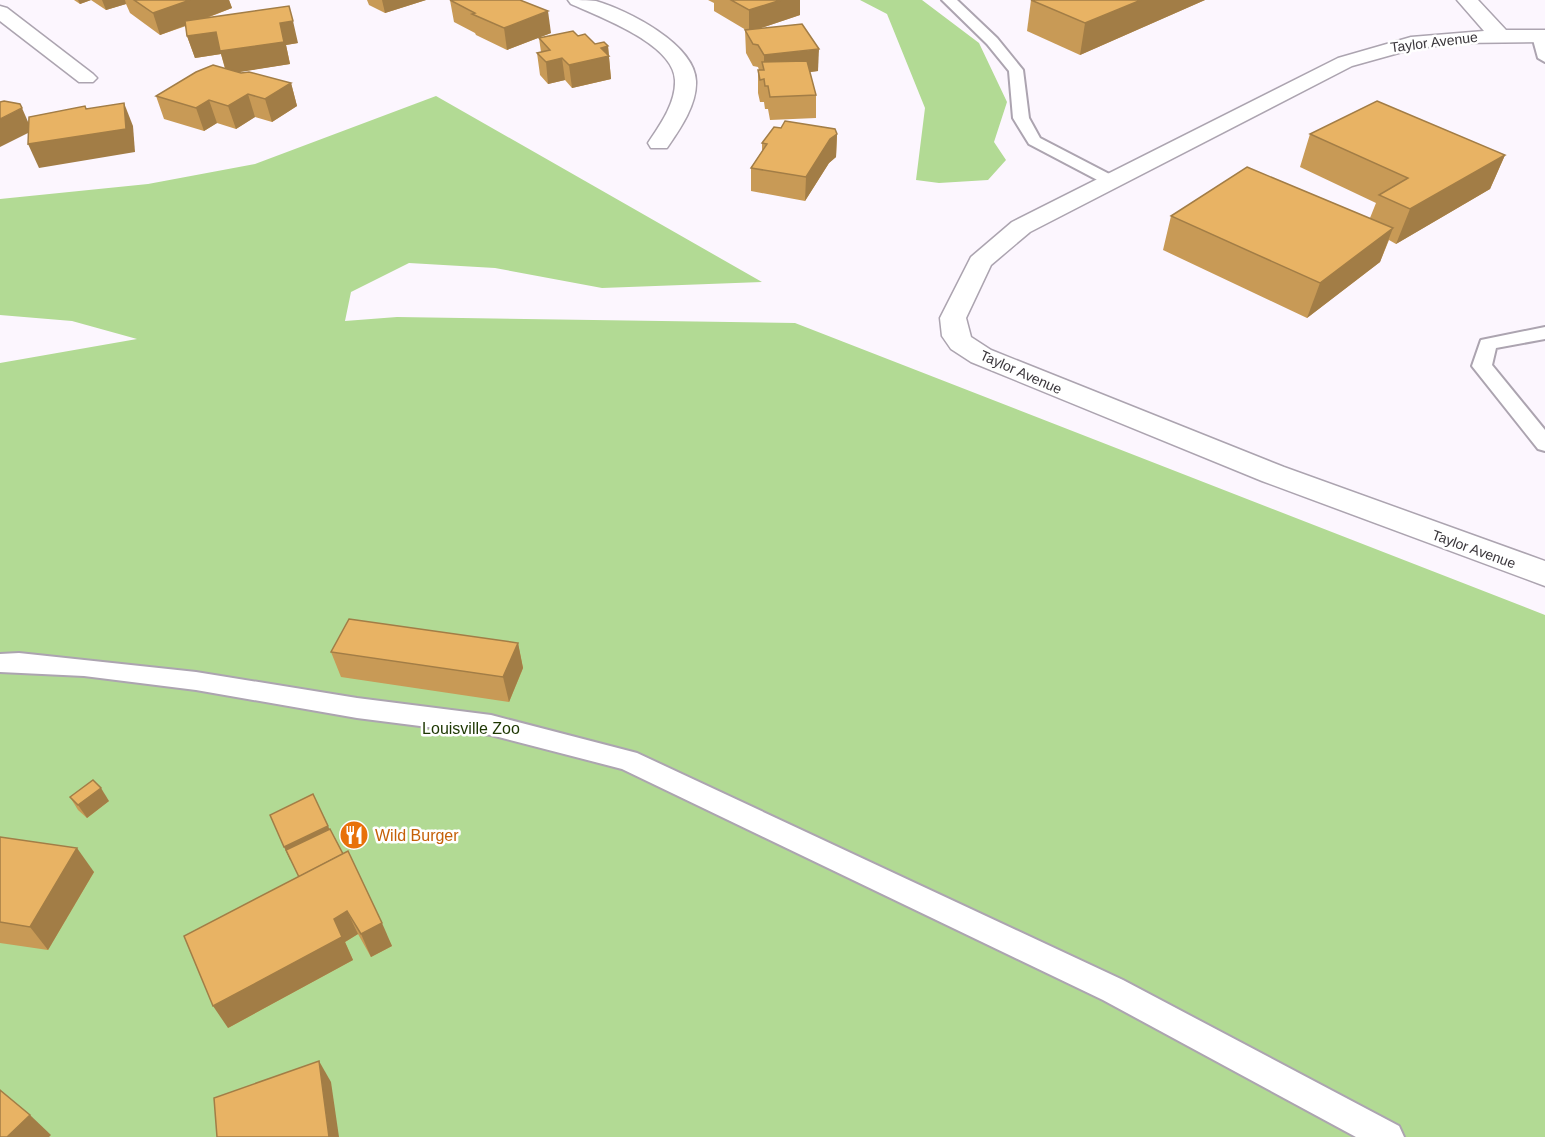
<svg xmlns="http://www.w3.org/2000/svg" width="1545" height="1137" viewBox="0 0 1545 1137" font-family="Arial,sans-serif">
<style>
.green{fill:#b2da94}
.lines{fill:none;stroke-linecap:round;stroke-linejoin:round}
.lane-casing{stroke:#aca4b0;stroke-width:4}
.street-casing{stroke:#aca4b0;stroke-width:3}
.lane{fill:#fff;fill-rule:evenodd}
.street{fill:#fff;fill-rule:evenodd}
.wall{fill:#c89a56}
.shaded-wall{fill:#a27d46}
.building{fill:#e8b364;stroke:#a27d46;stroke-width:1.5}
.labels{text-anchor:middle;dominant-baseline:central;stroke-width:5;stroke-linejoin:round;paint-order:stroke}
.far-street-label{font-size:14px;fill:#3a363b;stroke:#fff}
.park-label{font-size:16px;fill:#1c3600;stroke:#fff}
.food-label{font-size:16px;fill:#c56008;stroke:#fff;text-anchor:start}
</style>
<rect width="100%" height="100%" fill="#fcf6fe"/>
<!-- green -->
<g class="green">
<polygon points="860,0 922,0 979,43 1007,102 994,142 1006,160 988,180 939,183 916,180 925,108 887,14"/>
<polygon points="436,96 762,282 602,288 495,268 409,263 351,292 345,321 397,317 795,323 1545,615 1545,1137 0,1137 0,363 137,339 72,321 0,315 0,199 148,184 255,164"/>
</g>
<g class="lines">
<!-- lane casing -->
<g class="lane-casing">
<g id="lane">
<polygon points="942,0 957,0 997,38 1023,70 1029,118 1040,138 1117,178 1119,181 1117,184 1105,184 1029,144 1013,118 1009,71 987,44"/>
<polygon points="1539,32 1545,35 1545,62 1538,58 1532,36"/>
<polygon points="1545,327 1545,339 1496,348 1492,365 1545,430 1545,451 1538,449 1472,366 1481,340"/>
<polygon points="19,653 196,672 357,698 491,715 637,753 1123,980 1399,1126 1404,1137 1356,1137 1103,1000 622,769 491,735 357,718 196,690 84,676 0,672 0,654"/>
</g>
</g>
<!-- street casing -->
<g class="street-casing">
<g id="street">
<path d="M568,0C577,0 588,0 596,1C627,10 695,44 696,81C697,105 680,129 667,148H651L648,143C660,125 676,103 675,80C674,44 600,17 571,4Z"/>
<polygon points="1457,0 1478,0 1506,30 1545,30 1545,42 1457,43 1413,49 1352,66 1030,232 991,265 966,318 971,337 991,350 1284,467 1545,561 1545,586 1262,481 971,362 951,349 942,336 940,318 971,257 1012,222 1338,58 1411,37 1484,31"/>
<polygon points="0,6 7,8 93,74 97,78 93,82 79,82 0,21"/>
</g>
</g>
<!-- lane -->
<use href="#lane" class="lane"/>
<!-- street -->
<use href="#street" class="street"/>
</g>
<!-- wall -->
<g class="wall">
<polygon points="74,0 229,0 232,8 207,18 298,43 286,45 290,64 238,72 291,83 297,106 272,122 255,117 236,129 217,123 204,131 164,119 156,96 225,69 221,54 195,58 187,36 186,26 160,35 130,13 126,4 106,10 91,0 80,4"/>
<polygon points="367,0 426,0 385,13 369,5"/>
<polygon points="450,0 551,33 507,50 476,35 475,33 454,22"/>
<polygon points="708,0 800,0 800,15 758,29 818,71 810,72 816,95 816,118 770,120 768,109 765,109 764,102 760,102 758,93 758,70 759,70 758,67 753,66 746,53 745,30 746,30 714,11 714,3"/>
<polygon points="1031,0 1205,0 1080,55 1027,31"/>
<polygon points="578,36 595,44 608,46 611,79 572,88 565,80 548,84 540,75 537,53 541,52 539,38"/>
<polygon points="837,134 836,157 829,163 805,201 751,191 751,168 762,151 762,143"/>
<polygon points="1310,134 1505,155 1490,189 1396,244 1389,240 1380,262 1307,318 1163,250 1171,216 1370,218 1376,203 1300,167"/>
<polygon points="518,643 523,668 509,702 341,677 331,652"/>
<polygon points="70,797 109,801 87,818 78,810"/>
<polygon points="330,829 392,946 371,957 358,934 345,942 353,960 228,1028 299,877"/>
<polygon points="0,837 94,872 48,950 0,943"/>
</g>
<!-- shaded-wall -->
<g class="shaded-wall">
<polygon points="78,0 91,0 80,4"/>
<polygon points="102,0 125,0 126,4 106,10"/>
<polygon points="179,0 229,0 232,8 160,35 153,13"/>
<polygon points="382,0 426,0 385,13"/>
<polygon points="781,0 800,0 800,15 749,32 749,10"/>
<polygon points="1141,0 1205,0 1080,55 1085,23"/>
<polygon points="548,11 551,33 507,50 504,28"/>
<polygon points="293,21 298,43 286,45 290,64 227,74 221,54 195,58 187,36"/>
<polygon points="608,46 611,79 572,88 569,65 601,48"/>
<polygon points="819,49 818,71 764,78 764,55"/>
<polygon points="562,58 565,80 548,84 546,62"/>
<polygon points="291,83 297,106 272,122 265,99"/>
<polygon points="248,94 255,117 236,129 228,106"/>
<polygon points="209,100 217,123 204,131 196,108"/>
<polygon points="124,103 133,126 135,152 39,168 28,144"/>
<polygon points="22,108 32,131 0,147 0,119"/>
<polygon points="837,134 836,157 829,163 805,201 806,177 830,139"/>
<polygon points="1505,155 1490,189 1396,244 1410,209"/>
<polygon points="1393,228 1380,262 1307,318 1320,283"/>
<polygon points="518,643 523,668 509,702 503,677"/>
<polygon points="101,788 109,801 87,818 78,805"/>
<polygon points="328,826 334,838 290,860 284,847"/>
<polygon points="77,848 94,872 48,950 30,927"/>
<polygon points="347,911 358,934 345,942 353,960 228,1028 213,1006 334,919"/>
<polygon points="382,923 392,946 371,957 361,934"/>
<polygon points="319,1061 331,1082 339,1137 329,1137"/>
<polygon points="30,1115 51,1135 49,1137 7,1137"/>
</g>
<!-- building -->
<g class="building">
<polygon points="134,0 190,0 153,13"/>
<polygon points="450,0 520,0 548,11 504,28 472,14 475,13"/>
<polygon points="731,0 781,0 749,10"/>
<polygon points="1031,0 1141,0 1085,23"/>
<polygon points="289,6 293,21 280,23 284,42 220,51 216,32 187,36 185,21"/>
<polygon points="802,24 819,49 764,55 758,45 753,44 745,30"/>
<polygon points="573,31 578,36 585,34 595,44 604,42 608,46 601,48 609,56 569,65 562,58 546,62 537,53 550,50 539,38"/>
<polygon points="807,61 816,95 770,97 768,86 765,86 764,79 760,80 758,70 764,70 762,62"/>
<polygon points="213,65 241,73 249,72 291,83 265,99 248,94 228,106 209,100 196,108 156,96 196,72"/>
<polygon points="4,101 20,104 22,108 0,119 0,102"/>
<polygon points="1377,101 1505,155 1410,209 1379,195 1408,178 1310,134"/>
<polygon points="124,103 126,129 28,144 29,117 85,106 86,109"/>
<polygon points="785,121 835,129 837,134 830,139 806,177 751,168 767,144 762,143 774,127 781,128"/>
<polygon points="1247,167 1393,228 1320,283 1171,216"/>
<polygon points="349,619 518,643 503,677 331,652"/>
<polygon points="93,780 101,788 78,805 70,797"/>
<polygon points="313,794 328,826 284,847 270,815"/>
<polygon points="330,829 343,854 299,877 286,850"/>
<polygon points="0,837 77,848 30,927 0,922"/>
<polygon points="348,851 382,923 361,934 347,911 334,919 342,937 213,1006 184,936"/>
<polygon points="319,1061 329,1137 217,1137 214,1098"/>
<polygon points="0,1090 30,1115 7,1137 0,1137"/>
</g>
<!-- icons -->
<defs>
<g id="restaurant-disc" transform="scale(1.5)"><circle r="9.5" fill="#e8710a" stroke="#fff"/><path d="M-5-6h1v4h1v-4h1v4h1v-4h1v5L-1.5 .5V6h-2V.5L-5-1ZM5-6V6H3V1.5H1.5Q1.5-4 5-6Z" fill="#fff"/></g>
</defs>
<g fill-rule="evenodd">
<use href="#restaurant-disc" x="354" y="835"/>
</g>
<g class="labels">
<!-- far-street labels -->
<g class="far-street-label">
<text transform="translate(1434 42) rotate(-7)">Taylor Avenue</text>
<text transform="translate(1021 372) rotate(24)">Taylor Avenue</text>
<text transform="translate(1474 549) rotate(20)">Taylor Avenue</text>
</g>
<!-- park labels -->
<g class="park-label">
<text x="471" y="728">Louisville Zoo</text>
</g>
<!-- food labels -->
<g class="food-label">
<text x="375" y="835">Wild Burger</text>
</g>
</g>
</svg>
